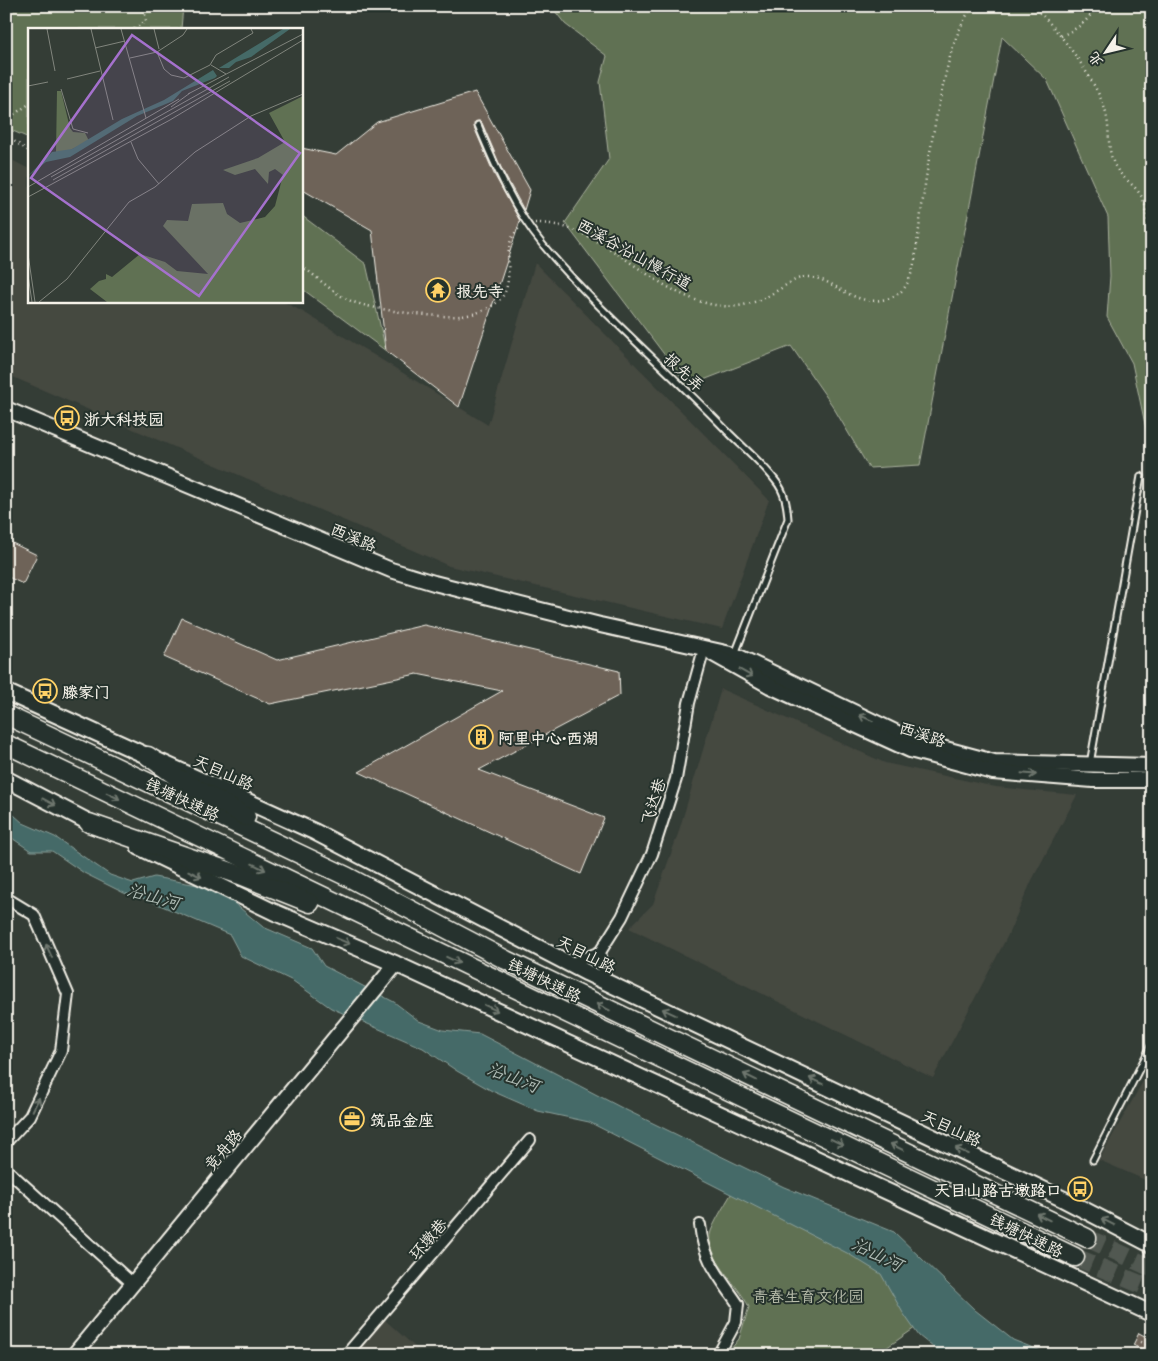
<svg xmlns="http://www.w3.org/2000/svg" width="1158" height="1361" viewBox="0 0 1158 1361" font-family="'Playpen Sans','LXGW WenKai TC',sans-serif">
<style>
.built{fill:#454840}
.green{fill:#607153;stroke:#aab19e}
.water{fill:#456a67;stroke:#8ba09b}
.building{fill:#6e6358;stroke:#f4f1e8}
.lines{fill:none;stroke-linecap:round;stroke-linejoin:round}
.highway-tunnel{stroke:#515851;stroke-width:18;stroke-dasharray:18 9;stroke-linecap:butt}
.lane-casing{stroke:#f4f1e8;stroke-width:9}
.street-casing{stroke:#f4f1e8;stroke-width:14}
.secondary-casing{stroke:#f4f1e8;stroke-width:18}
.primary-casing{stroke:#f4f1e8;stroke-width:19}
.highway-casing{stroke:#f4f1e8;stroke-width:21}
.path{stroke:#f4f1e8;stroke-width:2.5;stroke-dasharray:1 4;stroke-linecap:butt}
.lane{stroke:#26332d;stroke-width:5}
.street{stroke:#26332d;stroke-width:10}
.secondary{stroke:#26332d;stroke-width:14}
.primary{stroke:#26332d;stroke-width:15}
.highway{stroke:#26332d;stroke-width:18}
.oneway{stroke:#6e766e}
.labels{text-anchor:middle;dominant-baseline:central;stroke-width:4;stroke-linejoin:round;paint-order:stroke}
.street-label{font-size:16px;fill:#f4f1e8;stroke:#26332d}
.poi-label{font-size:16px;font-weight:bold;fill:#f4f1e8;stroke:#26332d;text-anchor:start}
.park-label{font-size:16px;fill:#b9beac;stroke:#26332d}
.water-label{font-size:18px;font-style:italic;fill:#aebbb4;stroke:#26332d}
.inset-road{fill:none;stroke:#81857d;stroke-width:1}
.view{fill:#a571cd;fill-opacity:0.15;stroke:#a571cd;stroke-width:2.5}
.inset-edge{fill:none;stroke:#f4f1e8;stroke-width:2.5}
</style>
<rect width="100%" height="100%" fill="#343d36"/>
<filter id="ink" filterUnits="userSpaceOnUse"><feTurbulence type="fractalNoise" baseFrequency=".02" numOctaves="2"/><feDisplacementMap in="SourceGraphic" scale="10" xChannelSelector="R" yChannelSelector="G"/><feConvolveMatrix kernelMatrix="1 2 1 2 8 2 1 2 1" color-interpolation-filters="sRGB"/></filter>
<g filter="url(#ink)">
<!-- built -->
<g class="built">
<polygon points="6,157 29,169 29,301 282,301 305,313 488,425 535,263 769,500 722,629 449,566 6,374"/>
<polygon points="721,689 885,763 996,787 1077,795 1032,880 1007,937 933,1078 629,928 653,904 678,834"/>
<polygon points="1152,1065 1152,1183 1099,1160"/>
<polygon points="385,1320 424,1355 354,1355"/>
</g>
<!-- green -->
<g class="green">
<polygon points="6,6 183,6 181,29 29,29 29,138 6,128"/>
<polygon points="551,6 1152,6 1152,457 1132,363 1107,317 1110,276 1108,217 1047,80 1002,37 920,465 869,468 832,405 791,346 688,386 565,223 609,159 600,82 607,56 565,24"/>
<polygon points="301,215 366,264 386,351 301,288"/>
<path d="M735,1187L900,1279L922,1323L876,1355H726L739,1339L749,1307C739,1285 702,1254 711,1231C717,1216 727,1202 735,1187Z"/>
</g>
<!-- water -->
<polygon class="water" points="6,808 23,823 55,837 110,875 133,883 154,877 203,886 234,903 263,927 312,948 324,966 394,1002 419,1021 443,1030 480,1034 624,1109 784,1187 894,1232 975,1310 1013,1340 1051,1355 949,1355 938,1351 919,1336 903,1313 881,1274 847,1253 589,1122 538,1111 492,1091 457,1071 423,1048 331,1008 293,981 241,956 230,935 148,900 124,893 84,873 52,851 31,851 6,834"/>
<!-- building -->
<g class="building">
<polygon points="475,92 530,190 524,210 502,170 482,123 479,121 475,122 474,127 494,174 520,221 459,407 386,351 372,230 301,189 301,148 336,155 377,122"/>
<polygon points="6,540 37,555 23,584 6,576"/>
<polygon points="182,618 277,660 424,625 619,671 620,695 479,770 604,818 581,874 359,772 502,691 417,674 270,704 164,657"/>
<polygon points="1139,1333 1152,1340 1152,1354 1133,1345"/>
</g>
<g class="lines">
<!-- highway-tunnel -->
<g class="highway-tunnel">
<polyline points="1087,1238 1152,1268"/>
<polyline points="1075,1257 1152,1289"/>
</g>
<!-- lane casing -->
<g class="lane-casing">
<g id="lane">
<path d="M478,125C495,166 514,210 543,245C600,313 669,370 730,434C745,449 762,463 775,480C785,492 787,505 788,519L735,654"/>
<polyline points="1090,764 1141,476"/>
<polyline points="1093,1160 1152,1044"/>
</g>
</g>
<!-- street casing -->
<g class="street-casing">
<g id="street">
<polyline points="6,898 34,915 68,994 61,1051 30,1116 6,1142"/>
<polyline points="600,952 606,982"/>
<polyline points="570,964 600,952 622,917 652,854 676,779 689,703 704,649"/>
<polyline points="6,1169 133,1284"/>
<path d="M700,1225C704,1261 719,1276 738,1304L736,1322L718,1355"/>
<polyline points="346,1355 530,1140"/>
</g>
</g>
<!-- secondary casing -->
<g class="secondary-casing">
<g id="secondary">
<polyline points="6,409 391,570 434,583 600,625 735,655 912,740 994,762 1152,766"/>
<polyline points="713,654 770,686 910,750 993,772 1093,780 1152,780"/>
<polyline points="74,1355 396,964"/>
</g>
</g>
<!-- primary casing -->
<g class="primary-casing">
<g id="primary">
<polyline points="6,692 315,832 587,973 1063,1199 1152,1245"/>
<polyline points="6,779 100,828"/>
<polyline points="139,847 274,912 396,964 1152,1314"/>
</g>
</g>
<!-- highway casing -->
<g class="highway-casing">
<g id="highway">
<polyline points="6,715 348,877 506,960 1087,1238"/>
<path d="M6,744C362,916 719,1085 1075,1257"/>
<polyline points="148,756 177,777 246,817"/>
<polyline points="89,823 240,875 310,903"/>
</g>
</g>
<!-- path -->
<g class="path">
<path d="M1032,6C1057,26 1102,87 1107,118C1110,136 1107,150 1115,166C1123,181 1141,186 1146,208C1149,227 1146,248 1152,265"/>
<polyline points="134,29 146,21 144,6"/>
<path d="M1061,36C1078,28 1087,23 1096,6"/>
<polyline points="6,120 29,104"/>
<polyline points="6,136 29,151"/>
<path d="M535,223C606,222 653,300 723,306C741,308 758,302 773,293C783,288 795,277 807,277C834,277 852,308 886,299C907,294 910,279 915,260C922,205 929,149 941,95C948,63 954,32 973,6"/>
<path d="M301,266C318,277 332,293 351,301C372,310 438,318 461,316C475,315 497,307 504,294C515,273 499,243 521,227"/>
<polyline points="1141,1342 1152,1347"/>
</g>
<!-- lane -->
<use href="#lane" class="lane"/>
<!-- street -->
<use href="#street" class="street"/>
<!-- secondary -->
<use href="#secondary" class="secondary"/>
<!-- primary -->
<use href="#primary" class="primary"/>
<!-- highway -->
<use href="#highway" class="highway"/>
</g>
<!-- one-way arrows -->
<defs><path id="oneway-shaft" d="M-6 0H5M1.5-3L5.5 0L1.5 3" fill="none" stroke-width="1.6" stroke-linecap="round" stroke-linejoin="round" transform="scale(1.25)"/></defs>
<g class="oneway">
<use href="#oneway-shaft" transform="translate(746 673) rotate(29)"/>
<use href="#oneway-shaft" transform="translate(866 718) rotate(-155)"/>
<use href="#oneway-shaft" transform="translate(1029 774) rotate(5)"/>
<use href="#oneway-shaft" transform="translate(113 796) rotate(26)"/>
<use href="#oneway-shaft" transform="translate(49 802) rotate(28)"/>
<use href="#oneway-shaft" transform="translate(259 867) rotate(26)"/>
<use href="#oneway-shaft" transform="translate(195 874) rotate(26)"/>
<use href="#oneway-shaft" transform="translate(343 941) rotate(23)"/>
<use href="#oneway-shaft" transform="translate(49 951) rotate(-114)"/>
<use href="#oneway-shaft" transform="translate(453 960) rotate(25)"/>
<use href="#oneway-shaft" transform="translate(603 1007) rotate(-154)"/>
<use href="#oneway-shaft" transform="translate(491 1008) rotate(25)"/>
<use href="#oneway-shaft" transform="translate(669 1012) rotate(-155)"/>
<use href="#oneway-shaft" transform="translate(750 1077) rotate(-154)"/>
<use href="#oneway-shaft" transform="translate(816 1081) rotate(-155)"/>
<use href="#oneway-shaft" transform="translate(36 1104) rotate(-64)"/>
<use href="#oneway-shaft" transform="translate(837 1142) rotate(26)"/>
<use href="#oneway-shaft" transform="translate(897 1147) rotate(-154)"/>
<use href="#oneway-shaft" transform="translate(962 1151) rotate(-155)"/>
<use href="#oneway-shaft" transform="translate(1043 1217) rotate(-154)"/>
<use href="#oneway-shaft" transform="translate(1108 1222) rotate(-153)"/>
</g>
</g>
<!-- icons -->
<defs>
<g id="temple-ring" transform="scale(1.25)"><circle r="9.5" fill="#26332d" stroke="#ffd166" stroke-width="1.5"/><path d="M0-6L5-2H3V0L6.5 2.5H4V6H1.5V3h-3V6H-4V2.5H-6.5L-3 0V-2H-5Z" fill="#ffd166"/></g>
<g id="bus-ring" transform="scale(1.25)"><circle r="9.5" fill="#26332d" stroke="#ffd166" stroke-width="1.5"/><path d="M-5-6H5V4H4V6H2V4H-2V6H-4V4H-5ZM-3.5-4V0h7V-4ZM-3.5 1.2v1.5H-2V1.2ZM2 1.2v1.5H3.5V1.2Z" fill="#ffd166"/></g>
<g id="building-ring" transform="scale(1.25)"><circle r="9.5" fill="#26332d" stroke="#ffd166" stroke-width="1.5"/><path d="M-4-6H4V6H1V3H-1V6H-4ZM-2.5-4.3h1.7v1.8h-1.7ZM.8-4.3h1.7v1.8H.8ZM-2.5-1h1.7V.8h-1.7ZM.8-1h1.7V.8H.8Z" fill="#ffd166"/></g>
<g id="office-ring" transform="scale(1.25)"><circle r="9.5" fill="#26332d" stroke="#ffd166" stroke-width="1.5"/><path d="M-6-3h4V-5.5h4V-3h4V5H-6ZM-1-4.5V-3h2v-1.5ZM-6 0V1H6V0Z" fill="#ffd166"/></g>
</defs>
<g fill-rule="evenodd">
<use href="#temple-ring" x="438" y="290"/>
<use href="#bus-ring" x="67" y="418"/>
<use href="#bus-ring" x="45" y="691"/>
<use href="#building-ring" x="481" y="737"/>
<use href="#office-ring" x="352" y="1119"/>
<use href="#bus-ring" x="1080" y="1189"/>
</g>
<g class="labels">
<!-- street labels -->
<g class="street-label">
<text transform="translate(635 253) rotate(29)">西溪谷沿山慢行道</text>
<text transform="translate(685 371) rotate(43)">报先弄</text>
<text transform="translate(354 536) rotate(23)">西溪路</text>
<text transform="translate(923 733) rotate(18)">西溪路</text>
<text transform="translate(224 771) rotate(24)">天目山路</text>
<text transform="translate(183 798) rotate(25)">钱塘快速路</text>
<text transform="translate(652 801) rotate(-73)">飞达巷</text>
<text transform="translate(587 953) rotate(27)">天目山路</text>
<text transform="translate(545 979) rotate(26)">钱塘快速路</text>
<text transform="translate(952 1127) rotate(25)">天目山路</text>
<text transform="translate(222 1149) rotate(-50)">竞舟路</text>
<text transform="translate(1027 1234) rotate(26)">钱塘快速路</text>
<text transform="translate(427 1238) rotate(-49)">环墩巷</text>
</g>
<!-- poi labels -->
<g class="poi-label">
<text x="456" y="290">报先寺</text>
<text x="84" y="418">浙大科技园</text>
<text x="62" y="691">滕家门</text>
<text x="498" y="737">阿里中心·西湖</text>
<text x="370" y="1119">筑品金座</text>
<text x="1062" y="1189" text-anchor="end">天目山路古墩路口</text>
</g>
<!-- park labels -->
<g class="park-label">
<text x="808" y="1295">青春生育文化园</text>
</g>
<!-- water labels -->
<g class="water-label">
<text transform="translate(154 895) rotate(16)">沿山河</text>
<text transform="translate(514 1076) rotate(21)">沿山河</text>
<text transform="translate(878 1253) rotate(26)">沿山河</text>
</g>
</g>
<!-- overview -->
<g transform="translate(28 28)">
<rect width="275" height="275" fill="#343d36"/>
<path d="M29,63H33L42,100L45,104L57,105L61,113L36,125L28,124ZM275,68V274H79L62,261L71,253L78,251V246L84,249L112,226L137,234L149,243L180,246L135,198L139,192L160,193L164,176L195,175L199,186L212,195L237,189L247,178L255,147L247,141L241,144L240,156L227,141L207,147L195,142L230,130L257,114L241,85Z" fill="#607153"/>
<path d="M255,1H262L223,29L208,34L201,40H191ZM185,42L189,48L187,50L154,63L145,73L109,88L42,129L18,134L0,148L24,124L44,121L94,91L136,72Z" fill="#456a67"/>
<path class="inset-road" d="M19,1L27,43M63,1L85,92M93,1L118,90M126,1L131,21M159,1L155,7L129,24L136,41L143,47L156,50L182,37L188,27L225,5L223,1M67,20L97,13M102,30L129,24M183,37L198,46M39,51L72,43M0,58L20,54M33,61L45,101L60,105M160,66L275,6M143,79L162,65M103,114L110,131L131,156M23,149L201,49M25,152L202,53M0,159L151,71M0,169L142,92L275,12M0,226L7,274M0,247L4,274M11,274L39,251L101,174L127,159L167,124L223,88L275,66"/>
<path class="view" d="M104,7L272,125L171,268L3,150Z"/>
<rect width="275" height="275" class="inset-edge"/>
</g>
<!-- margin -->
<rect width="1158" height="1361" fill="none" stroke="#26332d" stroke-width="25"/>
<rect x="12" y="12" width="1133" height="1336" fill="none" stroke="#f4f1e8" stroke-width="2" filter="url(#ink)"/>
<!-- north arrow -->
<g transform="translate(1106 52) rotate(235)" stroke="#26332d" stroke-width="4" paint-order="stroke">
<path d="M0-4L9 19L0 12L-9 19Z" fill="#f4f1e8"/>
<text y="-8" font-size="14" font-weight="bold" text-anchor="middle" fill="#f4f1e8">北</text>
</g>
</svg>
